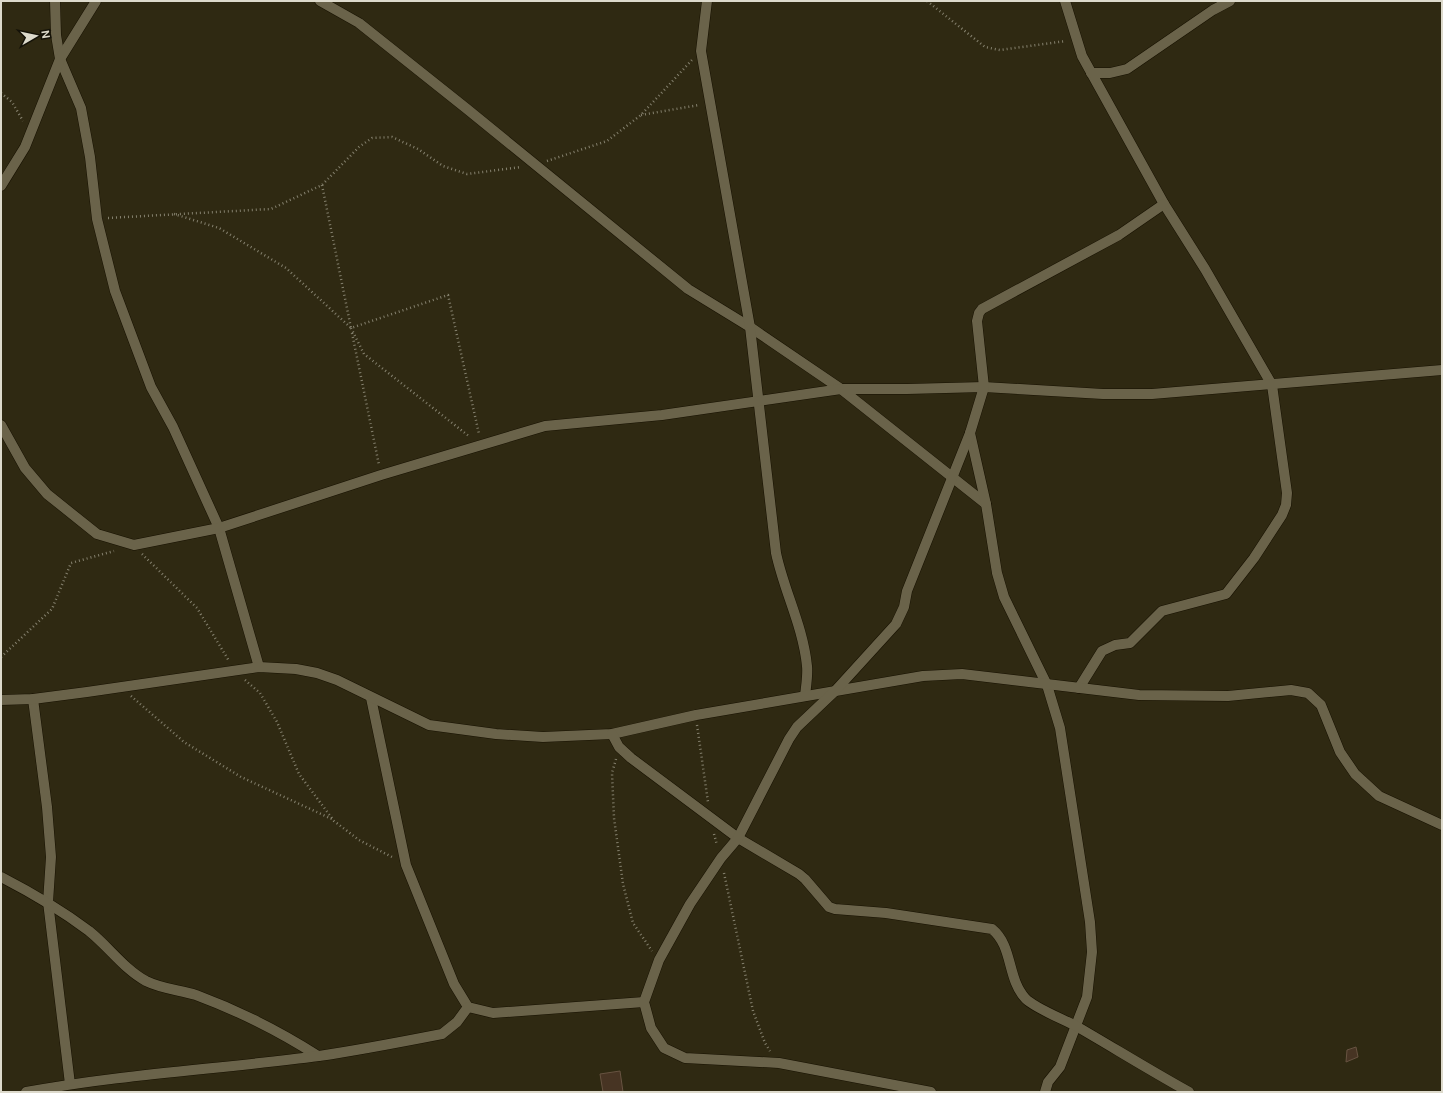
<svg xmlns="http://www.w3.org/2000/svg" width="1443" height="1093" viewBox="0 0 1443 1093" font-family="'DM Sans',sans-serif">
<style>
.building{fill:#473423;stroke:#675341}
.lines{fill:none;stroke-linecap:round;stroke-linejoin:round}
.street-casing{stroke:#171100;stroke-width:11}
.path{stroke:#85816e;stroke-width:2.5;stroke-dasharray:1 3;stroke-linecap:butt}
.street{stroke:#6a634a;stroke-width:10}
</style>
<rect width="100%" height="100%" fill="#2f2912"/>
<!-- building -->
<g class="building">
<polygon points="1356,1047 1358,1057 1346,1062 1347,1050"/>
<polygon points="620,1071 623,1092 603,1092 600,1074"/>
</g>
<g class="lines">
<!-- street casing -->
<g class="street-casing">
<g id="street">
<polyline points="55,1 56,35 60,59 81,108 90,157 97,219 115,291 151,387 173,427 219,528 259,667"/>
<polyline points="320,1 359,23 467,109 688,289 750,327 841,389 986,504"/>
<path d="M707,1L701,51L750,327L776,553C784,591 803,626 807,666C808,675 806,686 805,696"/>
<polyline points="1065,1 1082,56 1164,204 1205,269 1272,385 1287,493 1286,505 1282,515 1254,558 1226,594 1162,611 1130,643 1115,645 1102,651 1079,688"/>
<polyline points="1091,73 1110,73 1127,69 1213,10 1230,1"/>
<polyline points="1,186 25,147 60,59 96,1"/>
<polyline points="1,425 25,468 47,494 97,534 134,545 219,528 381,475 545,426 662,415 841,389 907,389 984,387 1103,394 1152,394 1442,370"/>
<polyline points="970,433 986,504 997,573 1004,597 1047,685 1060,728 1090,922 1092,952 1087,997 1060,1067 1048,1082 1045,1092"/>
<polyline points="371,698 406,865 454,984 468,1007 493,1013 644,1002"/>
<polyline points="33,699 47,807 51,857 48,902 70,1084"/>
<polyline points="1,700 33,699 87,692 259,667 296,669 317,673 337,680 429,725 496,734 543,737 612,734 696,715 923,676 962,674 1139,695 1228,696 1291,690 1308,693 1321,705 1340,752 1355,774 1379,796 1442,825"/>
<path d="M612,734L619,747L631,758L738,838L799,874L805,879L829,907L835,909L886,913L992,929C1013,946 1007,978 1025,998C1034,1008 1063,1019 1076,1026C1114,1048 1151,1071 1189,1092"/>
<path d="M1,877C32,893 61,910 89,931C109,947 124,969 146,981C162,989 180,990 196,995C239,1011 279,1031 318,1056"/>
<path d="M26,1092C123,1074 221,1069 319,1056C360,1050 401,1042 442,1034L457,1022L468,1007"/>
<polyline points="931,1092 779,1063 685,1058 664,1048 651,1028 644,1002 659,960 690,904 721,858 738,838 789,739 797,727 835,691 896,624 904,607 907,591 970,433 984,387 977,321 979,313 982,309 1119,235 1164,204"/>
</g>
</g>
<!-- path -->
<g class="path">
<polyline points="927,1 985,47 1000,50 1066,41"/>
<polyline points="1,93 12,102 23,121"/>
<polyline points="641,115 699,105"/>
<polyline points="547,161 607,141 641,115 692,60"/>
<polyline points="322,185 351,328"/>
<polyline points="174,214 219,228 286,268 351,328 448,295 479,434"/>
<polyline points="108,218 271,209 322,185 359,147 372,138 392,137 418,149 443,166 467,174 521,167"/>
<polyline points="351,328 364,354 470,437"/>
<polyline points="352,333 379,465"/>
<polyline points="142,554 197,608 229,661"/>
<polyline points="1,657 52,609 71,563 114,551"/>
<polyline points="245,680 260,693 277,722 299,774 334,821 359,840 394,858"/>
<polyline points="131,696 184,742 241,777 334,820"/>
<polyline points="697,725 708,802"/>
<polyline points="616,759 612,773 614,818 623,884 633,923 652,951"/>
<polyline points="714,834 717,845"/>
<polyline points="724,873 753,1011 765,1043 770,1051"/>
</g>
<!-- street -->
<use href="#street" class="street"/>
</g>
<!-- border -->
<rect width="1443" height="1093" fill="none" stroke="#dddacc" stroke-width="4"/>
<!-- north arrow -->
<g transform="translate(36 36) rotate(81)" stroke="#141208" stroke-width="3" paint-order="stroke">
<path d="M0-3L7 15L0 10L-7 15Z" fill="#dddacc"/>
<text y="-6" font-size="11" font-weight="bold" text-anchor="middle" fill="#dddacc">N</text>
</g>
</svg>
